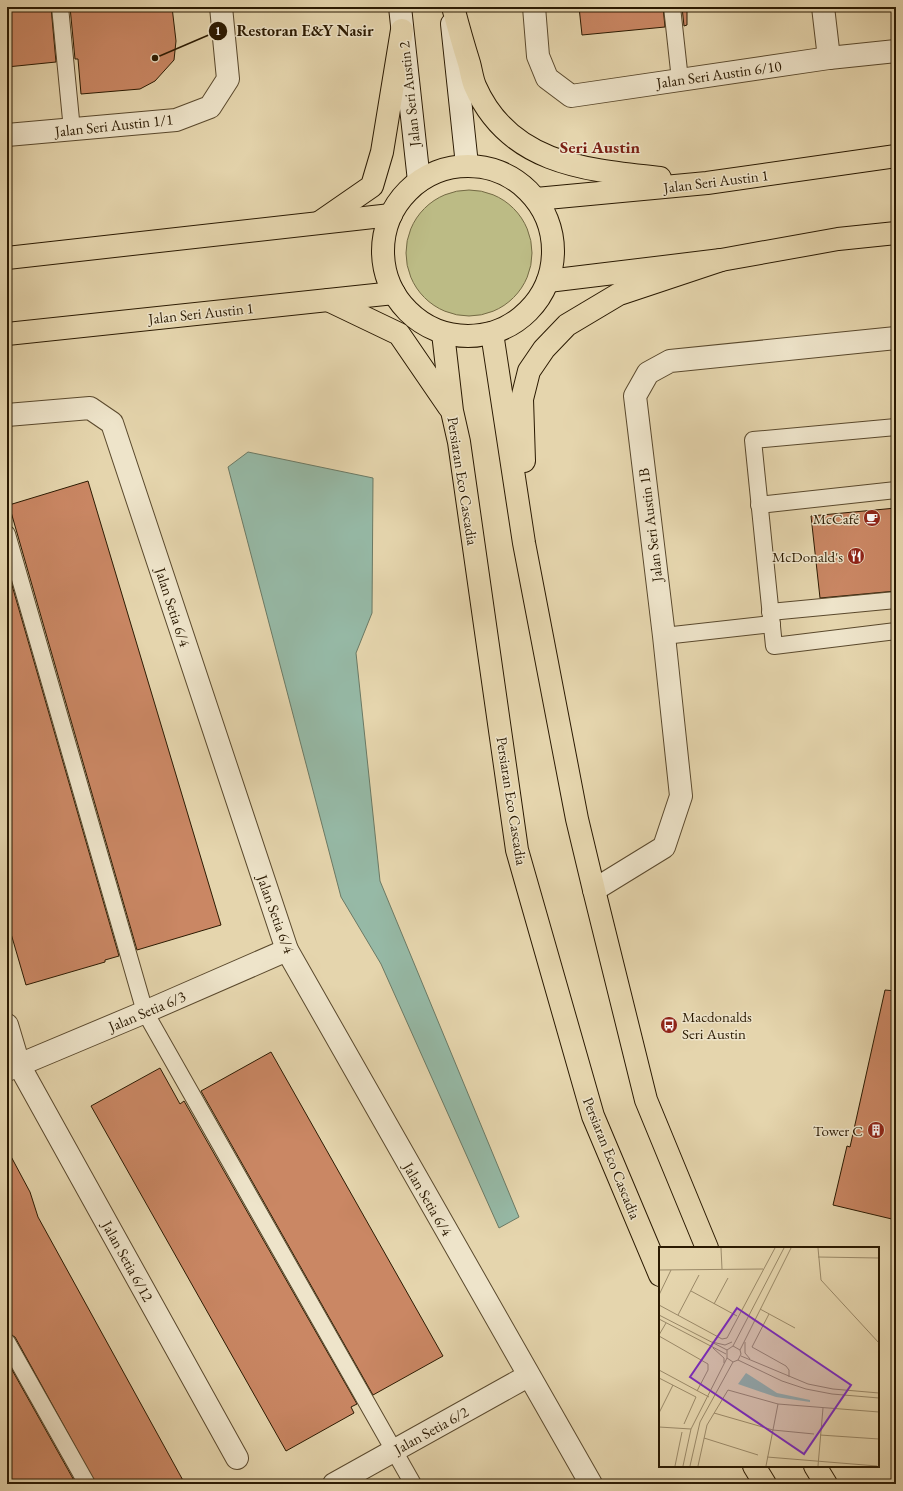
<svg xmlns="http://www.w3.org/2000/svg" width="903" height="1491" viewBox="0 0 903 1491" font-family="'EB Garamond',serif">
<style>
.green{fill:#bcbb85;stroke:#746a44}
.water{fill:#96b9a6;stroke:#6b7964}
.building{fill:#ca8764;stroke:#2b1a02}
.lines{fill:none;stroke-linecap:round;stroke-linejoin:round}
.lane-casing{stroke:#5a492d;stroke-width:18}
.street-casing{stroke:#5a492d;stroke-width:24}
.secondary-casing{stroke:#2b1a02;stroke-width:24}
.primary-casing{stroke:#2b1a02;stroke-width:24}
.lane{stroke:#eee4ca;stroke-width:16}
.street{stroke:#eee4ca;stroke-width:22}
.secondary{stroke:#eee4ca;stroke-width:22}
.primary{stroke:#e5d5ad;stroke-width:22}
.labels{text-anchor:middle;dominant-baseline:central;stroke-width:3;stroke-linejoin:round;paint-order:stroke}
.street-label{font-size:15px;fill:#2b1a02;stroke:#eee4ca}
.poi-label{font-size:15px;fill:#2b1a02;stroke:#eee4ca;text-anchor:end}
.quarter-label{font-size:17px;font-weight:bold;fill:#7a1f14;stroke:#eee4ca}
.inset-road{fill:none;stroke:#9b8a69;stroke-width:1}
.view{fill:#7b2cbf;fill-opacity:0.15;stroke:#7b2cbf;stroke-width:2}
.inset-edge{fill:none;stroke:#2b1a02;stroke-width:2}
.leader{fill:none;stroke:#2b1a02;stroke-width:1.5}
.callout-dot{fill:#2b1a02;stroke:#eee4ca;stroke-width:1.5}
.mark-label{font-size:12px;text-anchor:middle;font-weight:bold;fill:#fff}
.callout-label{font-size:16px;text-anchor:middle;font-weight:bold;fill:#2b1a02;stroke:#eee4ca;stroke-width:3;stroke-linejoin:round;paint-order:stroke}
</style>
<rect width="100%" height="100%" fill="#e5d5ad"/>
<filter id="stains"><feTurbulence type="fractalNoise" baseFrequency=".005" numOctaves="4"/><feColorMatrix values="0 0 0 0 .2 0 0 0 0 .09 0 0 0 0 .02 0 0 0 .5 -.17"/></filter>
<radialGradient id="worn" r=".72"><stop offset=".6" stop-color="#630" stop-opacity="0"/><stop offset="1" stop-color="#630" stop-opacity=".3"/></radialGradient>
<!-- green -->
<circle class="green" cx="469" cy="253" r="63"/>
<!-- water -->
<polygon class="water" points="248,452 373,478 372,613 356,653 380,881 519,1217 499,1228 381,964 341,897 228,467"/>
<!-- building -->
<g class="building">
<polygon points="7,7 51,7 56,62 7,67"/>
<polygon points="70,7 172,7 176,41 174,60 155,81 140,89 81,94 78,59 75,59"/>
<polygon points="579,7 663,7 665,27 582,35"/>
<polygon points="682,7 687,7 687,25 684,26"/>
<polygon points="88,481 221,925 137,950 9,505"/>
<polygon points="896,508 896,591 820,598 811,516"/>
<polygon points="7,568 119,956 105,960 105,962 26,985 7,920"/>
<polygon points="885,990 896,991 896,1220 833,1205 847,1146 850,1147"/>
<polygon points="271,1052 443,1356 373,1395 201,1091"/>
<polygon points="160,1068 180,1104 184,1101 357,1404 351,1407 354,1413 286,1451 91,1106"/>
<polygon points="7,1149 30,1192 38,1217 185,1484 96,1484 15,1337 7,1333"/>
<polygon points="7,1361 76,1484 7,1484"/>
</g>
<g class="lines">
<!-- lane casing -->
<g class="lane-casing">
<g id="lane">
<polyline points="60,7 72,130"/>
<polyline points="672,7 680,80"/>
<polyline points="896,427 753,440 774,646 896,631"/>
<polyline points="759,505 896,490"/>
<polyline points="7,534 145,1012 413,1484"/>
<polyline points="770,612 896,600"/>
<polyline points="664,636 772,624"/>
<polyline points="7,1342 87,1484"/>
</g>
</g>
<!-- street casing -->
<g class="street-casing">
<g id="street">
<polyline points="534,7 538,56 547,78 571,96 829,58 896,51"/>
<polyline points="823,7 829,58"/>
<polyline points="7,135 176,120 210,107 228,79 221,7"/>
<polyline points="7,415 90,408 112,423 287,950 591,1484"/>
<polyline points="594,890 664,847 681,796 664,636 635,396 648,373 670,361 896,338"/>
<polyline points="7,1025 19,1065 237,1458"/>
<polyline points="7,1070 145,1012 287,950"/>
<polyline points="334,1484 528,1376"/>
</g>
</g>
<!-- secondary casing -->
<g class="secondary-casing">
<g id="secondary">
<polyline points="400,7 419,181"/>
<polyline points="452,24 467,165"/>
</g>
</g>
<!-- primary casing -->
<g class="primary-casing">
<g id="primary">
<path d="M453,7C458,26 463,44 469,63C471,70 472,79 475,86C509,164 586,170 660,178"/>
<circle cx="468" cy="251" r="85"/>
<polyline points="536,199 707,183 896,156"/>
<polyline points="320,222 372,186 382,152 402,30"/>
<polyline points="7,258 391,215"/>
<polyline points="548,281 721,260 838,239 896,233"/>
<polyline points="328,300 399,334 449,407"/>
<polyline points="443,333 452,411 459,442 517,850 593,1116 660,1275"/>
<polyline points="492,333 524,543 577,819 594,890 646,1100 707,1248"/>
<polyline points="7,334 394,293"/>
<polyline points="524,461 522,399 529,371 544,349 567,325 619,294 721,260"/>
<polyline points="754,1466 765,1484"/>
<polyline points="815,1466 826,1484"/>
</g>
</g>
<!-- lane -->
<use href="#lane" class="lane"/>
<!-- street -->
<use href="#street" class="street"/>
<!-- secondary -->
<use href="#secondary" class="secondary"/>
<!-- primary -->
<use href="#primary" class="primary"/>
</g>
<!-- icons -->
<defs>
<g id="cafe-disc" transform="scale(0.9)"><circle r="9.5" fill="#8f2418" stroke="#eee4ca"/><path d="M-5.5-4.5H6V0H3Q3 3.5 0 3.5H-2.5Q-5.5 3.5-5.5 0ZM3-3.2v2h1.7v-2ZM-6 4.5H4V6H-6Z" fill="#fff"/></g>
<g id="restaurant-disc" transform="scale(0.9)"><circle r="9.5" fill="#8f2418" stroke="#eee4ca"/><path d="M-5-6h1v4h1v-4h1v4h1v-4h1v5L-1.5 .5V6h-2V.5L-5-1ZM5-6V6H3V1.5H1.5Q1.5-4 5-6Z" fill="#fff"/></g>
<g id="bus-disc" transform="scale(0.9)"><circle r="9.5" fill="#8f2418" stroke="#eee4ca"/><path d="M-5-6H5V4H4V6H2V4H-2V6H-4V4H-5ZM-3.5-4V0h7V-4ZM-3.5 1.2v1.5H-2V1.2ZM2 1.2v1.5H3.5V1.2Z" fill="#fff"/></g>
<g id="building-disc" transform="scale(0.9)"><circle r="9.5" fill="#8f2418" stroke="#eee4ca"/><path d="M-4-6H4V6H1V3H-1V6H-4ZM-2.5-4.3h1.7v1.8h-1.7ZM.8-4.3h1.7v1.8H.8ZM-2.5-1h1.7V.8h-1.7ZM.8-1h1.7V.8H.8Z" fill="#fff"/></g>
</defs>
<g fill-rule="evenodd">
<use href="#cafe-disc" x="872" y="518"/>
<use href="#restaurant-disc" x="856" y="556"/>
<use href="#bus-disc" x="669" y="1025"/>
<use href="#building-disc" x="876" y="1130"/>
</g>
<g class="labels">
<!-- street labels -->
<g class="street-label">
<text transform="translate(719 74) rotate(-8)">Jalan Seri Austin 6/10</text>
<text transform="translate(409 94) rotate(-96)">Jalan Seri Austin 2</text>
<text transform="translate(114 125) rotate(-6)">Jalan Seri Austin 1/1</text>
<text transform="translate(716 181) rotate(-7)">Jalan Seri Austin 1</text>
<text transform="translate(201 313) rotate(-6)">Jalan Seri Austin 1</text>
<text transform="translate(463 481) rotate(81)">Persiaran Eco Cascadia</text>
<text transform="translate(650 525) rotate(-97)">Jalan Seri Austin 1B</text>
<text transform="translate(173 607) rotate(72)">Jalan Setia 6/4</text>
<text transform="translate(512 801) rotate(81)">Persiaran Eco Cascadia</text>
<text transform="translate(276 914) rotate(70)">Jalan Setia 6/4</text>
<text transform="translate(147 1011) rotate(-23)">Jalan Setia 6/3</text>
<text transform="translate(612 1158) rotate(68)">Persiaran Eco Cascadia</text>
<text transform="translate(428 1199) rotate(60)">Jalan Setia 6/4</text>
<text transform="translate(128 1261) rotate(61)">Jalan Setia 6/12</text>
<text transform="translate(431 1430) rotate(-29)">Jalan Setia 6/2</text>
</g>
<!-- poi labels -->
<g class="poi-label">
<text x="859" y="518">McCafé</text>
<text x="843" y="556">McDonald's</text>
<text x="682" y="1016" text-anchor="start">Macdonalds<tspan x="682" dy="17">Seri Austin</tspan></text>
<text x="863" y="1130">Tower C</text>
</g>
<!-- quarter labels -->
<g class="quarter-label">
<text x="600" y="147">Seri Austin</text>
</g>
</g>
<!-- overview -->
<g transform="translate(659 1247)">
<rect width="220" height="220" fill="#e5d5ad"/>
<path d="M87,126L118,146L151,153V155L117,150L79,137Z" fill="#96b9a6"/>
<path class="inset-road" d="M62,1L63,22M159,1L162,33L220,96M159,10L220,11M0,23L104,22M32,44L78,69M0,48L12,23M55,57L69,31M0,58L63,92L68,91L116,1M101,62L136,81M110,67L93,100L127,119L130,123V130M0,68L68,103M19,68L40,28M0,72L67,107M0,88L7,76M0,89L49,117V123L38,144M53,95L66,98L73,95M86,95V106L91,112M74,99L125,1M54,101L65,111V116M81,103L132,1M82,109L149,137L174,142L220,146M79,113L123,134L147,142L173,147L220,151M0,123L50,150M0,131L37,150L25,177M0,166L14,138M55,166L114,183L155,187M0,180L32,182M161,188L220,192M45,191L99,208M108,210L218,219M16,219L23,185M24,219L32,182L68,111V103L74,99L81,103L82,107L79,113L74,115L68,111M31,219L41,175L74,115M39,219L48,178L69,143L119,157L220,165M107,219L119,157M159,219L164,161"/>
<path class="view" d="M78,61L192,138L145,207L31,130Z"/>
<rect width="220" height="220" class="inset-edge"/>
</g>
<!-- callouts -->
<path class="leader" d="M155 58L218 31"/>
<g class="callout-dot">
<circle cx="155" cy="58" r="4"/>
<circle cx="218" cy="31" r="10"/>
</g>
<g class="mark-label">
<text x="218" y="35">1</text>
</g>
<g class="callout-label">
<text x="305" y="36">Restoran E&amp;Y Nasir</text>
</g>
<!-- margin -->
<rect width="903" height="1491" fill="none" stroke="#e5d5ad" stroke-width="24"/>
<rect x="8" y="8" width="887" height="1475" fill="none" stroke="#2b1a02" stroke-width="2"/>
<rect x="12" y="12" width="879" height="1467" fill="none" stroke="#2b1a02"/>
<rect width="100%" height="100%" filter="url(#stains)"/>
<rect width="100%" height="100%" fill="url(#worn)"/>
</svg>
